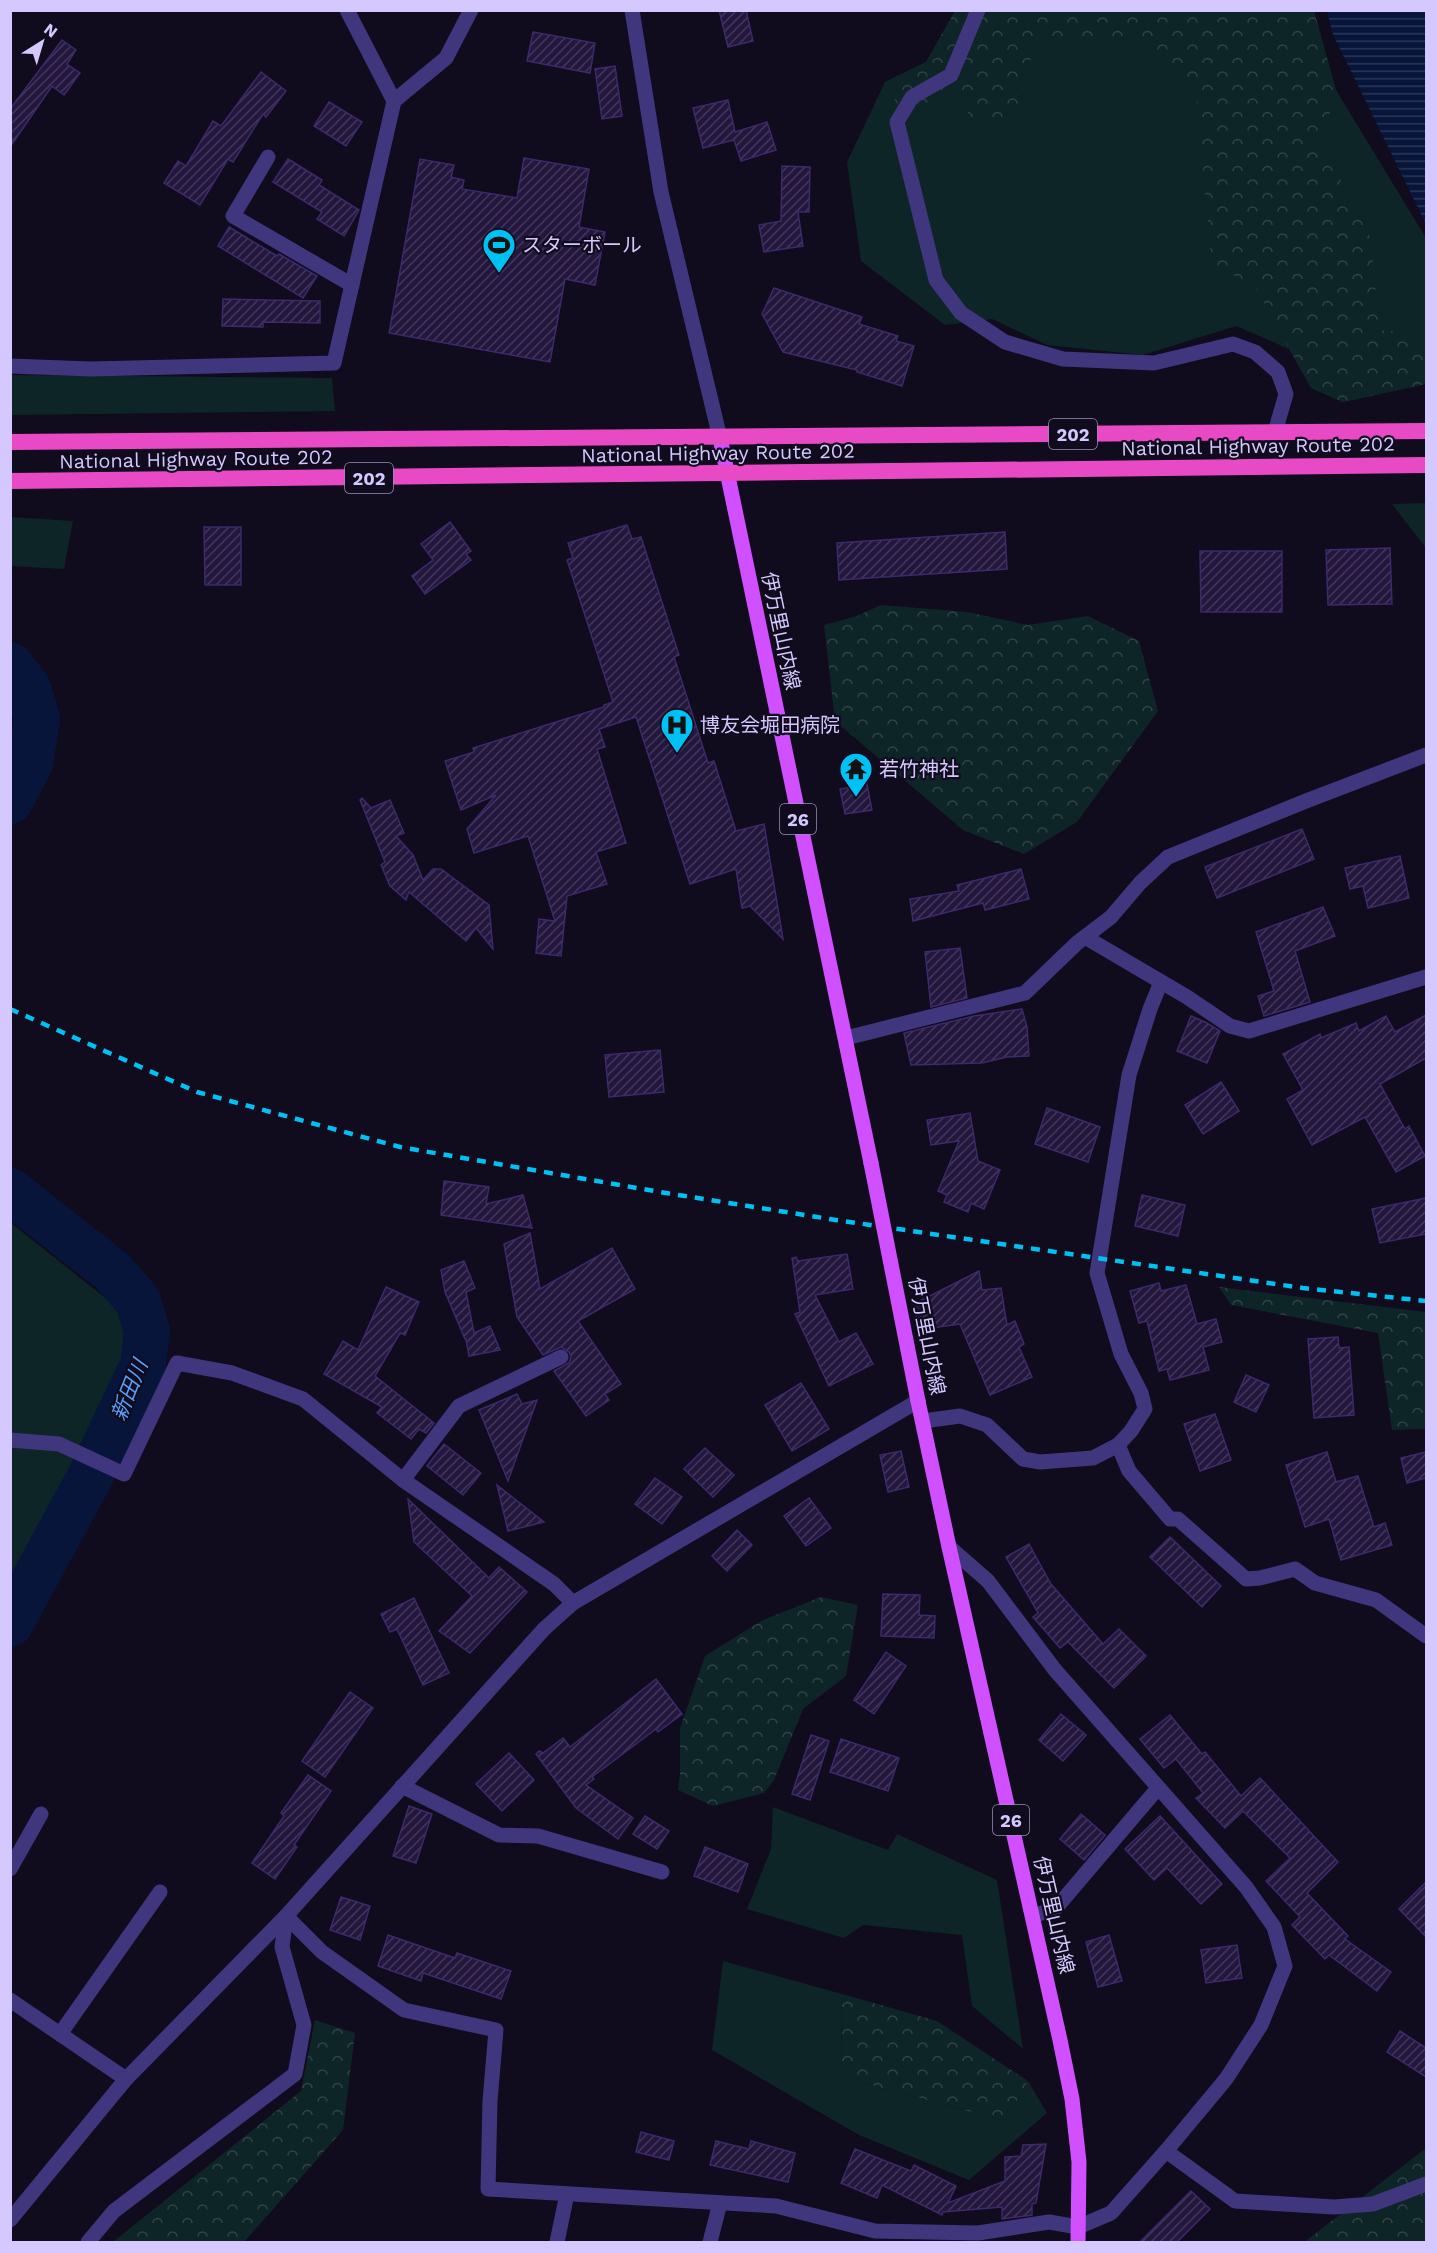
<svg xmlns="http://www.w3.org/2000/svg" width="1437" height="2253" viewBox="0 0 1437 2253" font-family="'Work Sans','Noto Sans JP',sans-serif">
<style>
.green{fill:#0e2527}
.forest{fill:url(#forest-crowns)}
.water{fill:url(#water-rules)}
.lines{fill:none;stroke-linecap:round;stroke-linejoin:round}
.river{stroke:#08153a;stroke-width:46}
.building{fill:url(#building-hatch);stroke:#3d296b;stroke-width:1.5}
.minor{stroke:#40367d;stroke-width:15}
.tertiary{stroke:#40367d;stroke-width:15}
.primary{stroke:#d04fff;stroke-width:15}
.trunk{stroke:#e849c4;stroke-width:16}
.rail{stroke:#00c1f3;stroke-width:4.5;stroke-dasharray:9 8;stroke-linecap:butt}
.primary-bridge{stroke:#d04fff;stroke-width:15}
.labels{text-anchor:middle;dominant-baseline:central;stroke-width:4.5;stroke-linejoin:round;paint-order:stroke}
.shield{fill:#100b1d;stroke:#998fbb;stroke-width:1.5}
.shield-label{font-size:18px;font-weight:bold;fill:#d4c8ff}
.poi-label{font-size:20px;fill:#d4c8ff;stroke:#100b1d;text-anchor:start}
.street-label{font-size:20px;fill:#d4c8ff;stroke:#100b1d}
.water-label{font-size:21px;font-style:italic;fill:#569fff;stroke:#100b1d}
</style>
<defs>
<pattern id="forest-crowns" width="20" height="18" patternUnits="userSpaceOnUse" patternTransform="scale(1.5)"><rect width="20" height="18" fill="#0e2527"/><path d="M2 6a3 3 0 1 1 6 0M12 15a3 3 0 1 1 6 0" fill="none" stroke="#304347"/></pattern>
<pattern id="water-rules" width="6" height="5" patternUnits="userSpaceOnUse" patternTransform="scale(1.5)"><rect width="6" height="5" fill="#08153a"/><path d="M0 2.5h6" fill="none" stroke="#2b3658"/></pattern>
<pattern id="building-hatch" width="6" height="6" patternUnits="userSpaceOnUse" patternTransform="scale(1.5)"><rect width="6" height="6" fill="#23173e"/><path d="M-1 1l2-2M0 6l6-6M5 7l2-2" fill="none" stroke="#42375b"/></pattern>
</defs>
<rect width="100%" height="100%" fill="#100b1d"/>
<!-- green -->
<g class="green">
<polygon points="955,11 1314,11 1336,90 1426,238 1426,384 1343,402 1311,388 1289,349 1236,326 1143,355 1047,345 992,319 945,325 861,261 847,162 885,82 926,62"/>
<polygon points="10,375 332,378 335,411 11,415"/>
<polygon points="1426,503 1426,548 1392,504"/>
<polygon points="11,517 73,521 64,569 11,566"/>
<polygon points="11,1223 109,1301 127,1326 128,1368 11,1585"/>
<polygon points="773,1807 888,1850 897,1834 997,1880 1023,2049 972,2006 962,1935 863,1925 844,1938 747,1909 771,1849"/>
<polygon points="723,1961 842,1994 841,2077 1005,2121 1028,2081 1047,2113 969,2180 859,2135 712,2050"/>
</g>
<!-- forest -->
<g class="forest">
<polygon points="955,11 1314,11 1336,90 1322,144 1371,239 1379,330 1426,335 1426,384 1343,402 1311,388 1254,285 1212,265 1196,94 1145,41 1035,44 1018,105 999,129 970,118 961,94 900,109 885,82 926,62"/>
<polygon points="881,605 967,612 1028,625 1088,616 1139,641 1158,711 1077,822 1024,854 963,830 835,721 824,625 857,616"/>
<polygon points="1219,1287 1426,1312 1426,1429 1392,1430 1378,1333 1231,1305"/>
<polygon points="821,1597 858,1605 846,1676 803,1709 774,1780 764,1793 713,1806 678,1790 680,1774 680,1728 705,1656 761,1621"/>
<polygon points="842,1994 937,2021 1028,2081 1005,2121 841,2077"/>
<polygon points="315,2020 355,2033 343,2130 244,2242 113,2242 301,2091"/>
<polygon points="1426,2148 1426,2242 1305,2242 1307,2240"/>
</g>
<!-- water -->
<polygon class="water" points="1327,11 1426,11 1426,224 1333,35"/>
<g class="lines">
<!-- river -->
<g class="river">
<polyline points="10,665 28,688 37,719 30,763 10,801"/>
<polyline points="10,1191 112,1271 138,1301 147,1331 143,1365 90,1477 10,1624"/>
</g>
</g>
<!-- building -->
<g class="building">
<polygon points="719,10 746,10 753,41 728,47"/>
<polygon points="533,32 595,43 590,73 527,61"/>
<polygon points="62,40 76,50 67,64 80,73 64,95 52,86 10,147 10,109"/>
<polygon points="615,66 622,116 602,119 595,69"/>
<polygon points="261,72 286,91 266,117 263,114 233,162 228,159 200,205 164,183 178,161 186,166 213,121 221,126"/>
<polygon points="728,100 735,132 767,122 776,150 741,161 734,140 703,148 693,108"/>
<polygon points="329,102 362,122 346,146 314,126"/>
<polygon points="524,158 589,169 579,227 605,232 595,285 565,279 550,362 389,333 420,159 454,165 451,177 464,180 462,189 517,198"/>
<polygon points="288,159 322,180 319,185 359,210 344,236 317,219 322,212 273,182"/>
<polygon points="782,166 810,167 809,212 798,212 803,246 764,252 759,225 781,221"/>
<polygon points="229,227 277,256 279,254 317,276 303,298 218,246"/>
<polygon points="774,288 862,317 859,324 898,336 896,341 914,346 902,386 857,372 857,370 783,352 762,314"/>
<polygon points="223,299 320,301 320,323 263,322 263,327 222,326"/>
<polygon points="450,522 471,551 466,554 471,560 425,594 412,576 433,560 421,544"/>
<polygon points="627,525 632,539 641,537 679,655 674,657 708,763 714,761 736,831 764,824 783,939 750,906 742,908 736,869 690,884 636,717 599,729 605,747 597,749 626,843 596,852 607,884 567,896 561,956 536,953 539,919 555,921 528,836 474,853 467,829 496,795 461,810 445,761 474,752 473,748 604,707 604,705 613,702 567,560 573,558 568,543"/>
<polygon points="204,527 241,527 241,585 205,585"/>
<polygon points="1005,532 1007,569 839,580 837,543"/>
<polygon points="1390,548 1392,604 1328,605 1326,550"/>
<polygon points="1200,551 1282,551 1282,612 1201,612"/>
<polygon points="867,784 872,810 845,814 840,789"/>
<polygon points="362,798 371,808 390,800 404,833 396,836 413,855 423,880 433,869 441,869 489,905 493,949 476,928 466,941 409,892 406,900 390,886 381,865 385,862 360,800"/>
<polygon points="1302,829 1314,859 1217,898 1205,867"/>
<polygon points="1400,856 1409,898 1368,908 1363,886 1350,889 1345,868"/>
<polygon points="1021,869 1029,899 985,910 983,903 913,921 910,899 959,891 957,885"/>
<polygon points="1323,907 1335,936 1295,951 1310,1002 1264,1016 1258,996 1274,991 1256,932"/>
<polygon points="960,948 967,998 931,1007 925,952"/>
<polygon points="1022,1009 1027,1027 1029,1056 1007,1057 982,1063 911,1065 904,1033 974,1016"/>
<polygon points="1426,1015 1426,1058 1380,1084 1405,1129 1409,1126 1425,1156 1396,1172 1365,1117 1312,1145 1287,1099 1303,1090 1283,1054 1320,1034 1321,1038 1356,1023 1359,1031 1386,1016 1395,1032"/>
<polygon points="1191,1016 1207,1023 1220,1031 1207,1063 1177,1051"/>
<polygon points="660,1050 664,1092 609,1097 605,1055"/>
<polygon points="1221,1082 1239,1111 1203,1134 1185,1105"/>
<polygon points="1047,1108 1100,1127 1088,1162 1035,1144"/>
<polygon points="970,1113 978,1161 1000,1170 984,1209 971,1203 968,1212 944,1202 947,1195 938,1191 959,1141 931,1145 927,1120"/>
<polygon points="444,1181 489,1187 486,1204 523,1195 532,1228 441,1215"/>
<polygon points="1142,1195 1185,1205 1178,1236 1135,1226"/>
<polygon points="1426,1198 1426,1234 1380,1243 1372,1209"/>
<polygon points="530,1233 540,1289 612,1248 635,1289 578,1321 621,1384 605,1394 609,1400 586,1416 554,1371 569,1363 571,1357 569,1352 561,1347 543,1355 517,1317 504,1244"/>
<polygon points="847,1254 853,1289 815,1295 839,1342 856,1333 873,1364 829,1386 795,1314 800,1312 792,1258 796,1257 798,1261"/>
<polygon points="464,1261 475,1288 466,1292 474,1333 490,1326 500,1350 469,1356 466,1339 465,1339 445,1292 441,1270"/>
<polygon points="979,1271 982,1290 1001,1288 1007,1325 1015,1321 1024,1344 1019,1347 1032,1377 990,1395 960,1324 918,1330 914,1304"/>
<polygon points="1159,1283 1161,1291 1186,1285 1197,1324 1216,1319 1222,1342 1203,1347 1209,1370 1170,1380 1167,1369 1159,1371 1147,1321 1139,1323 1130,1291"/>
<polygon points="386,1287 419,1302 405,1335 400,1333 375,1376 434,1423 426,1433 419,1429 411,1439 377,1413 382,1407 324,1374 343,1341 358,1350"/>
<polygon points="1338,1337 1339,1348 1349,1347 1354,1415 1314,1418 1308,1339"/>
<polygon points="1246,1375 1269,1385 1256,1412 1234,1402"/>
<polygon points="801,1383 829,1429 792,1451 765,1405"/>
<polygon points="517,1394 522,1404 537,1400 508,1481 479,1410"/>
<polygon points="1215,1414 1231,1460 1200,1471 1184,1424"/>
<polygon points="444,1444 481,1473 463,1495 427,1466"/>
<polygon points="705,1448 734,1475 713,1497 684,1469"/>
<polygon points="901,1451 909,1487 888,1492 880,1455"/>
<polygon points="1327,1452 1336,1482 1358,1476 1374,1527 1385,1523 1392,1545 1341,1560 1329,1519 1305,1527 1286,1465"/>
<polygon points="1426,1452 1426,1478 1407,1483 1401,1458"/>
<polygon points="655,1478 682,1497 662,1524 635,1504"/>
<polygon points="497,1485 544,1522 508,1531"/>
<polygon points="809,1498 831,1528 806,1546 784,1516"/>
<polygon points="408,1499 489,1578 499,1567 527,1592 470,1653 439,1631 472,1596 414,1542"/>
<polygon points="737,1530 752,1545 727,1571 712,1556"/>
<polygon points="1170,1537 1221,1586 1202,1607 1150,1557"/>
<polygon points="1029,1544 1051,1584 1103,1644 1119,1629 1146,1656 1114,1688 1068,1642 1060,1648 1033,1617 1038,1613 1006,1557"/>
<polygon points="883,1594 920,1595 919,1615 935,1616 934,1638 881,1636"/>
<polygon points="414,1598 449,1673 423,1685 397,1629 390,1632 381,1614"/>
<polygon points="886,1652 906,1666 874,1714 854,1700"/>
<polygon points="656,1679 682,1714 658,1732 656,1729 592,1777 594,1779 586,1785 633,1818 618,1839 576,1808 536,1754 539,1751 543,1753 563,1738 570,1747"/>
<polygon points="350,1692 373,1708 325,1777 302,1761"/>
<polygon points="1061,1714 1086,1735 1063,1761 1039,1740"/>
<polygon points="1170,1715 1202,1754 1205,1752 1241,1796 1260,1778 1338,1862 1307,1893 1348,1936 1345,1939 1391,1972 1377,1991 1329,1955 1325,1959 1292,1925 1300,1917 1266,1881 1290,1858 1243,1811 1225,1828 1196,1798 1203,1793 1176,1759 1164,1768 1140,1739"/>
<polygon points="811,1735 829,1741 810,1800 792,1794"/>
<polygon points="841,1739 899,1758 888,1791 830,1772"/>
<polygon points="509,1753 534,1780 502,1811 476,1784"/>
<polygon points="308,1775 331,1791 294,1845 297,1847 275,1879 252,1863 284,1816 281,1813"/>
<polygon points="409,1806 432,1814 416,1863 393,1856"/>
<polygon points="1081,1814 1105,1835 1084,1860 1060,1839"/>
<polygon points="645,1816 669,1831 657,1849 633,1834"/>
<polygon points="1160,1816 1222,1884 1201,1904 1167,1868 1154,1880 1125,1849"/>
<polygon points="705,1847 748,1864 738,1892 694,1876"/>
<polygon points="1426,1882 1426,1937 1399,1909"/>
<polygon points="341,1897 370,1906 360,1940 330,1930"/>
<polygon points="388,1935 455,1958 457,1953 511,1971 501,1999 423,1973 421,1981 378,1966"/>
<polygon points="1109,1935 1122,1981 1098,1987 1086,1942"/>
<polygon points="1237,1945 1242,1978 1206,1983 1201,1950"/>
<polygon points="1400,2031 1426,2048 1426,2077 1387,2052"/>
<polygon points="641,2132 674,2141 669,2160 636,2152"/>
<polygon points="716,2141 749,2149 751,2141 795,2153 788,2182 710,2165"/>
<polygon points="1046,2144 1036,2203 1032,2204 1032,2215 1002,2219 1002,2207 943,2212 942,2215 882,2185 877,2198 841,2183 855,2149 911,2171 914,2165 956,2186 948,2203 1005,2181 1005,2157 1021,2156 1023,2145"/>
<polygon points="1191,2191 1210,2209 1177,2242 1140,2242"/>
</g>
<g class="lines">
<!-- minor -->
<g class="minor">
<polyline points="347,10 394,101 446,58 471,10"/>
<polyline points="978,10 951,75 912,97 897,122 936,280 961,313 1005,342 1063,359 1154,363 1233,344 1255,352 1278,372 1286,394 1275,432"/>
<polyline points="268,157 233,216 352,285"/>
<polyline points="10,366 91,369 334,363 394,101"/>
<polyline points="1085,937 1187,997 1230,1026 1249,1031 1426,977"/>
<polyline points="846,1038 1025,993 1077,943 1111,917 1140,883 1168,857 1306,801 1426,755"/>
<polyline points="923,1421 960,1416 987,1425 1023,1459 1040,1462 1093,1458 1118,1445 1131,1431 1145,1409 1141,1393 1121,1354 1097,1273 1129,1075 1150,1009 1161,982"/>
<polyline points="10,1440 59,1444 124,1474 177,1363 232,1373 303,1399 403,1480 554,1584 573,1603"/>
<polyline points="1118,1445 1129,1471 1170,1519 1178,1519 1246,1579 1260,1578 1295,1569 1315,1583 1376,1600 1426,1636"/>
<polyline points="403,1480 459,1406 561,1357"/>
<polyline points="402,1786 499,1835 538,1836 662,1872"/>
<polyline points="10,1869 41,1814"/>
<polyline points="286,1916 322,1952 404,2010 496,2030 490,2101 488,2189 776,2206 875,2231 978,2233 1049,2222 1078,2227 1111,2213 1166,2151 1226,2079 1261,2025 1285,1966 1274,1927 1246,1887 1055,1670 988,1581 949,1547"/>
<polyline points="1033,1916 1056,1908 1158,1788"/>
<polyline points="10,2000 126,2079"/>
<polyline points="60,2034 160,1892"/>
<polyline points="1166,2151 1235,2201 1334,2207 1373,2204 1426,2184"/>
<polyline points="10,2220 126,2079 286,1916 544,1629 573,1603 918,1401"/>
<polyline points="88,2242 114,2211 295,2074 304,2025 282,1947 286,1916"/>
<polyline points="557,2242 567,2194"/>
<polyline points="710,2242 720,2203"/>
</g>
<!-- tertiary -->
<polyline class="tertiary" points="632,10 661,192 720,438"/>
<!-- primary -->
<g class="primary">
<polyline points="720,438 871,1163"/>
<polyline points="918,1401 949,1547 1060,2040 1072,2099 1079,2162 1078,2242"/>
</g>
<!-- trunk -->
<g class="trunk">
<polyline points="10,442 1426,431"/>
<polyline points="10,481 1426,465"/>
</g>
<!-- rail -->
<polyline class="rail" points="10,1009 197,1092 400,1147 666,1193 836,1220 1303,1288 1426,1301"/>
<!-- primary-bridge -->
<polyline class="primary-bridge" points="871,1163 918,1401"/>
</g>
<!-- icons -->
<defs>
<g id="stadium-pin" transform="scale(1.725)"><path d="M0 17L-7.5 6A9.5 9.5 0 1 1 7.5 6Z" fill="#00c1f3" stroke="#100b1d"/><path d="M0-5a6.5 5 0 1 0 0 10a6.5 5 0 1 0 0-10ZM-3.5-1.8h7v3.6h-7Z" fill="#111"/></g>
<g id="hospital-pin" transform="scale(1.725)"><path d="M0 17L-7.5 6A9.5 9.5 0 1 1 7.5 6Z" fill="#00c1f3" stroke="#100b1d"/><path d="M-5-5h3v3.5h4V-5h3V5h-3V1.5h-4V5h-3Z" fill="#111"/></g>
<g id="temple-pin" transform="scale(1.725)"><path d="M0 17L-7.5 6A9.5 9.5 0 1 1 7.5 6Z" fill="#00c1f3" stroke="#100b1d"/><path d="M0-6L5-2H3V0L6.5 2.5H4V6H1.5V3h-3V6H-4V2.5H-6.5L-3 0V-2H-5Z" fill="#111"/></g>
</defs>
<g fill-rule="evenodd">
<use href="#stadium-pin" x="499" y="245"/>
<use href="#hospital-pin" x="677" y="725"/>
<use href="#temple-pin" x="856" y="769"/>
</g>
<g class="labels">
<!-- shield labels -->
<g class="shield">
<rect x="1049" y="419" width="48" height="30" rx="4.5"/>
<rect x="345" y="463" width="48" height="30" rx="4.5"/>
<rect x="780" y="804" width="36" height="30" rx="4.5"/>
<rect x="993" y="1805" width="36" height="30" rx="4.5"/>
</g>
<g class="shield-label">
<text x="1073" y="434">202</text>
<text x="369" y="478">202</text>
<text x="798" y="819">26</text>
<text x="1011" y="1820">26</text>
</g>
<!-- poi labels -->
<g class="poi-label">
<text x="522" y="245">スターボール</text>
<text x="700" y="725">博友会堀田病院</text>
<text x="879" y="769">若竹神社</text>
</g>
<!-- street labels -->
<g class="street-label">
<text transform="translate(1258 446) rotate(-1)">National Highway Route 202</text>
<text transform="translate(718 453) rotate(-1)">National Highway Route 202</text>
<text transform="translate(196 459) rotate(-1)">National Highway Route 202</text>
<text transform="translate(781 631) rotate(78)">伊万里山内線</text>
<text transform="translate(927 1336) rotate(79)">伊万里山内線</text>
<text transform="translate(1054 1915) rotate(77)">伊万里山内線</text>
</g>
<!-- water labels -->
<g class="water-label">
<text transform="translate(129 1390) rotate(-68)">新田川</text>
</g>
</g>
<!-- border -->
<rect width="1437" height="2253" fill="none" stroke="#d4c8ff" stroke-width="24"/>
<!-- north arrow -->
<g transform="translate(42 42) rotate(37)" stroke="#100b1d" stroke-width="4.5" paint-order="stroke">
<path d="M0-4.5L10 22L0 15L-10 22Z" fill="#d4c8ff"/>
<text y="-9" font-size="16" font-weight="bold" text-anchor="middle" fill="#d4c8ff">N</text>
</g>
</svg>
